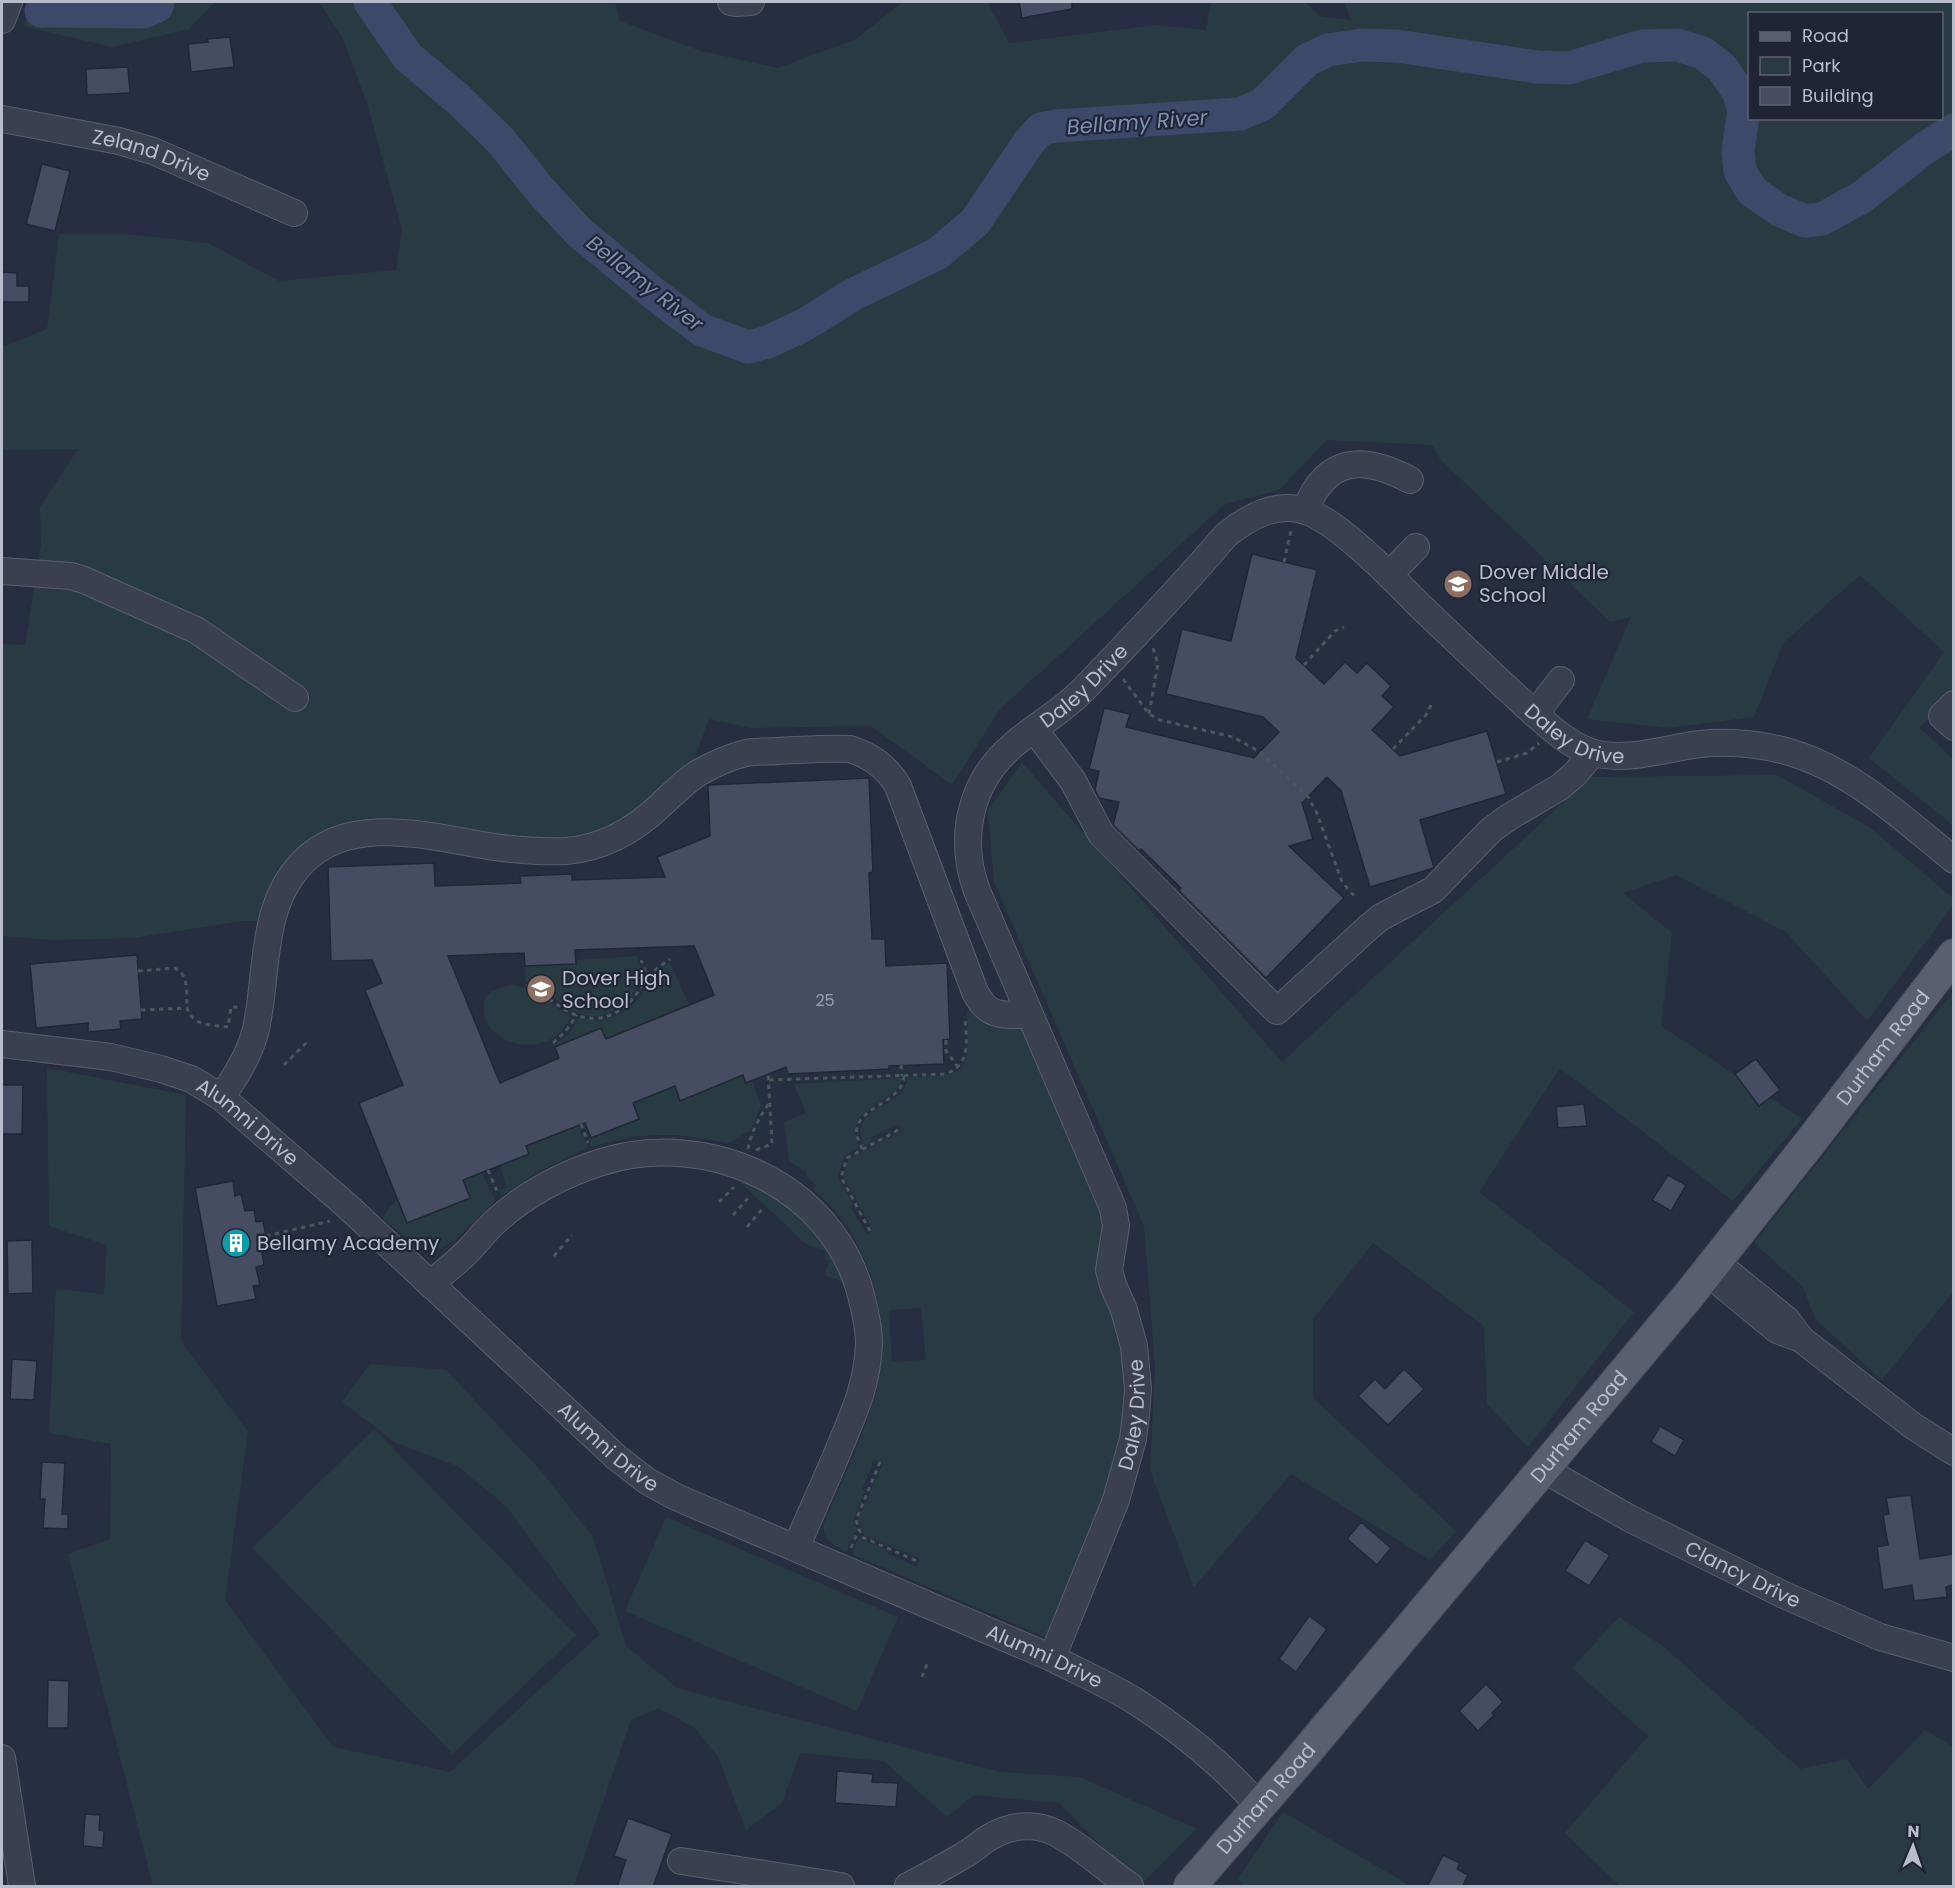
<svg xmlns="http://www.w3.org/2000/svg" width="1955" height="1888" viewBox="0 0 1955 1888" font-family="Poppins,sans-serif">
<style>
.green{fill:#293b42;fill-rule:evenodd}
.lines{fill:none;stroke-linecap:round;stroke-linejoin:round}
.stream{stroke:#3d4969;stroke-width:5}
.river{stroke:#3d4969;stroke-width:33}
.building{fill:#464d62;stroke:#222738;stroke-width:1.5;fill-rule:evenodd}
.minor-casing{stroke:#595e6e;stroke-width:28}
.major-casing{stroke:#45495a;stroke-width:34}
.path{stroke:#47585e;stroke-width:3;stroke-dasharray:4.5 4.5;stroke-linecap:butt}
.minor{stroke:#3b4050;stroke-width:26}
.major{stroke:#595f70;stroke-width:32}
.labels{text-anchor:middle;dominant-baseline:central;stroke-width:4.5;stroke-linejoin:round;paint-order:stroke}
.number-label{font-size:16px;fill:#9ca0b1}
.street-label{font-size:20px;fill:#b8bccb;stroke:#1f2536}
.poi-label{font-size:20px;fill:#b8bccb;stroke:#1f2536;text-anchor:start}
.water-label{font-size:21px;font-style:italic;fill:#808eb2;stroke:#1f2536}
</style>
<rect width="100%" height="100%" fill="#272e41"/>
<!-- green -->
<g class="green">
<polygon points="34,2 215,2 189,29 112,47 23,26"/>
<path d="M319,2H615L620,21L701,51L778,68L856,39L903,2H987L1009,43L1156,25L1206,30L1211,2H1305L1321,17L1351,20L1344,2H1953L1954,689L1920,728L1953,759V825L1869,758L1944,652L1860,575L1783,643L1754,717L1666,728L1587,719L1631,617L1610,622L1440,459L1432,445L1327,440L1279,490L1225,504L1000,709L952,785L871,726L751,728L709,719L690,771L630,819L583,837L494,839L334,830L260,921H242L133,938L54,940L2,936V644L25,645L41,545L40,507L78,449L2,450V347L47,329L59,234H127L208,243L279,281L396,270L402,229L367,103L342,37ZM1750,14H1942V118H1750Z"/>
<polygon points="1022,762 1282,1062 1591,777 1777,775 1869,827 1953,898 1953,905 1867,1021 1786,932 1676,875 1623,893 1672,933 1661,1026 1802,1119 1733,1201 1560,1068 1479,1192 1634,1312 1528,1447 1487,1404 1484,1326 1373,1243 1313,1319 1313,1398 1456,1531 1430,1560 1291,1474 1194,1587 1150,1470 1155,1366 1144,1226 994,882 988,810"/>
<path d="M636,956L644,975C631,1002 607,1027 574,1011C557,1003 546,988 526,983L525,966L576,964V960Z"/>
<polygon points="670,963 689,1005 606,1039 601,1028 555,1047 554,1045 569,1034 579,1018 600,1021 622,1014 640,997 652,975"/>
<path d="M508,985C534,985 550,1005 571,1017C567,1024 562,1031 556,1036C526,1057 475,1038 485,998L492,991Z"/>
<polygon points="1953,992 1953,1292 1882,1380 1816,1320 1802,1286 1754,1243"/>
<path d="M970,1008L1023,1029L1104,1219V1235L1101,1237L1097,1271L1123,1354L1125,1379L1122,1427L1099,1511L1048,1638L852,1554L858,1538L889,1551L888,1554L917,1567L921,1559L864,1535L858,1520L883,1463L874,1460L862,1489L865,1491L853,1520L857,1529L846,1552C834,1545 822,1540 824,1524C858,1444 899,1374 873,1284C866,1260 855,1235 839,1215C831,1206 822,1198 813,1189L817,1185L806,1176V1172L789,1161L784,1122L806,1113L794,1084L902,1078L900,1086L896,1090L859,1117C853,1128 855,1137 859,1148L844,1156L838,1177L853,1204L850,1206L867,1235L873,1230L843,1176L849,1159L902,1131L898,1124L870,1138L872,1142L864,1146C845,1105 907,1110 907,1078C969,1074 969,1077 967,1013ZM921,1308L926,1360L892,1362L889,1310Z"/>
<polygon points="47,1068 186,1095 181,1341 248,1432 225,1600 333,1747 450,1772 600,1634 506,1506 457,1466 396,1443 342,1402 370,1364 446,1370 542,1472 593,1537 626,1646 677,1688 1000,1772 1080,1777 1197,1829 1140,1885 1059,1803 974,1795 947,1817 884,1761 800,1753 782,1803 746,1830 718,1757 695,1728 659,1708 631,1720 574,1886 153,1886 68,1554 110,1539 111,1444 49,1433 56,1289 104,1294 107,1245 49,1226"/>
<polygon points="743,1075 746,1083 752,1081 761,1106 751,1130 728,1143 678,1135 653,1135 632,1137 591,1147 589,1139 639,1119 633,1103 675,1086 681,1100"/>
<polygon points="578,1125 588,1148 539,1171 502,1196 499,1189 507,1188 500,1166 529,1154 526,1146"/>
<polygon points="482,1173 495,1201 456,1239 440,1249 431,1250 416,1247 383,1218 390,1207 398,1200 408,1223 470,1199 463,1180"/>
<path d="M744,1179C756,1185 771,1191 782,1199C810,1221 830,1249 842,1281L824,1275L830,1261L824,1258L826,1252L806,1244L741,1183Z"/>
<polygon points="374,1429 576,1635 453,1754 252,1548"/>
<polygon points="666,1517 898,1617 857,1711 625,1611"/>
<polygon points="1619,1617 1664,1647 1800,1769 1847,1759 1868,1789 1925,1730 1953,1747 1953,1886 1620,1886 1565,1833 1648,1736 1572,1668"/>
<polygon points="1283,1812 1404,1882 1409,1886 1245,1886 1238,1879"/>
</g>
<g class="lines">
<!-- stream -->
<polyline class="stream" points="96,2 97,11"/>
<!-- river -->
<g class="river">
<polyline points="370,2 408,57 458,99 501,141 541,191 579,232 653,293 702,330 748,347 768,342 804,325 852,295 937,254 975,222 1029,142 1041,129 1056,126 1240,114 1263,104 1307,60 1328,50 1362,45 1397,46 1537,67 1569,68 1642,46 1677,45 1703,53 1722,68 1738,91 1744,110 1738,150 1740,171 1752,191 1779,210 1805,221 1822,219 1862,197 1925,148 1954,130"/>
<polyline points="41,11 144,12 157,6 158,2"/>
</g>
</g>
<!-- building -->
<g class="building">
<polygon points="1019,2 1072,2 1072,9 1022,18"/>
<polygon points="230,37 234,67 191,72 188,44 208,42 207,39"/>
<polygon points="128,67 130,93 87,95 86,69"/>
<polygon points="42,164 70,171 55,231 26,224"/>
<polygon points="2,272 17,273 17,286 29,286 29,302 2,302"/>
<polygon points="1252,554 1317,570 1296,658 1324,684 1345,662 1357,673 1367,663 1391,686 1382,696 1394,707 1372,730 1400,756 1487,731 1506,794 1420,820 1434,868 1370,887 1341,791 1327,777 1302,803 1313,839 1289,846 1344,898 1266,978 1179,891 1181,888 1141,849 1139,851 1113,825 1119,802 1099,798 1095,790 1099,771 1089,769 1104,708 1130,714 1126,727 1254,758 1279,732 1263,717 1166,694 1182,629 1231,641"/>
<path d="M869,778L873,872L869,873L872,939H885L886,966L947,963L950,1039L943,1040L944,1064L889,1066V1069L788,1074L786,1067L746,1083L743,1075L680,1101L675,1086L633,1103L639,1119L591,1138L585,1123L526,1146L529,1154L463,1180L470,1198L407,1223L359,1103L403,1085L365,990L382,983L372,960L331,961L328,867L434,863L435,886L521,883L520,876L572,874V880L665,877L657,857L710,836L708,785ZM694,946L714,995L606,1039L601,1028L555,1047L559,1058L500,1083L448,956L524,953L525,966L576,964L575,950Z"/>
<polygon points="137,955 142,1019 120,1021 121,1029 88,1032 88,1023 36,1028 30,964"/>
<polygon points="1756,1059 1780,1090 1759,1106 1735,1074"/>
<polygon points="2,1085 23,1085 22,1134 2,1134"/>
<polygon points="1584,1104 1587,1126 1558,1128 1556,1107"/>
<polygon points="1668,1175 1686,1185 1671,1211 1652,1200"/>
<polygon points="233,1181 235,1196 241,1194 245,1211 254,1210 256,1222 263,1221 269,1251 262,1252 264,1265 256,1267 260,1285 253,1286 256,1299 217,1306 195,1188"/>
<polygon points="32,1240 33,1293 8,1294 7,1241"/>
<polygon points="12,1359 37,1361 34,1400 10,1399"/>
<polygon points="1404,1369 1424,1389 1388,1425 1358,1396 1375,1379 1385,1389"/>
<polygon points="1660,1426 1684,1440 1675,1456 1651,1442"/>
<polygon points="42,1462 65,1463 62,1514 68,1514 68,1529 43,1528 45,1499 40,1499"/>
<polygon points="1911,1495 1920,1559 1953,1554 1953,1585 1946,1587 1947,1597 1914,1601 1912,1585 1883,1590 1877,1547 1888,1545 1883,1515 1889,1514 1886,1498"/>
<polygon points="1361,1522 1391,1548 1377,1565 1347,1539"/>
<polygon points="1585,1540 1610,1555 1589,1586 1565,1571"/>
<polygon points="1309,1616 1327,1629 1296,1672 1279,1659"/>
<polygon points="48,1680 69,1681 68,1728 47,1728"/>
<polygon points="1486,1684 1503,1702 1492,1713 1494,1715 1478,1731 1459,1711"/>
<polygon points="837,1771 873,1774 872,1782 898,1783 896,1807 835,1803"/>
<polygon points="85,1814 100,1815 99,1830 104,1831 103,1848 83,1846"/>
<polygon points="628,1818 672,1834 653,1887 617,1887 626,1860 614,1856"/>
<polygon points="1443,1855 1460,1863 1457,1869 1468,1875 1462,1887 1427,1887"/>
</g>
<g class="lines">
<!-- minor casing -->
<g class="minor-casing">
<g id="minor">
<polyline points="731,2 736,3 751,2"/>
<polyline points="2,20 9,2"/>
<path id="s1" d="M2,119L119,141L153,151L294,213"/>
<path d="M1305,511C1326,456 1363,455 1410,480"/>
<polyline points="2,571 71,576 84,580 196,630 295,698"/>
<polyline points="1389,575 1416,547"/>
<polyline points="1954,704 1942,716 1954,727"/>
<polyline points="1535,714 1561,680"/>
<polyline points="1034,729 1073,781 1101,834 1277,1011 1370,926 1381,917 1433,890 1491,830 1509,817 1560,787 1575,774 1593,753"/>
<path id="s2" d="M2,1044L111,1057L161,1069L191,1079L221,1097L346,1205L616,1457L647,1481L676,1497L1052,1658C1079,1672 1109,1685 1135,1701C1180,1730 1224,1766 1259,1806"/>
<path d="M221,1097C236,1077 248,1057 255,1033C269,976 258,908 303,862C352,812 435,838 494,847C517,850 543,852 566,851C604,848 635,830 662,804C674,793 686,780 700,772C714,764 730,757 746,753C756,751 767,752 777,751C802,750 826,748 850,749C871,756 886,766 898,786L975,992C988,1018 1003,1015 1029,1015"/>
<polygon points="1713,1265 1729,1273 1787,1320 1801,1339 1777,1330 1720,1283"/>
<path d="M430,1284C444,1272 459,1261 471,1248C479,1239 487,1229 496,1221C524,1195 565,1173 602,1162C707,1129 833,1185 861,1295C865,1311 869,1328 869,1344C867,1388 852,1417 836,1456C823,1487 809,1517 796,1548"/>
<polyline points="1801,1339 1913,1426 1954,1452"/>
<path id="s3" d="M1543,1469L1629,1518L1784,1595L1880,1637L1954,1658"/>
<path id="s4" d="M1052,1658L1116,1500L1133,1439L1136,1414L1138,1389L1134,1346L1124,1310L1113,1285L1109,1270L1116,1226L1113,1208L977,891C958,839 969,783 1012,746C1035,726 1063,711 1084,689C1132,639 1181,588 1226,535C1249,517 1276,501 1306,511C1341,524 1391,577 1418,604C1457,641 1495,678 1535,714C1552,729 1569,745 1591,752C1624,763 1666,748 1700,744C1728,741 1758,744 1786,751C1851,769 1902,818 1954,860"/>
<polyline points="2,1758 22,1886"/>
<polyline points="681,1861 841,1886"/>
<path d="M908,1886C927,1876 946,1866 964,1855C974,1850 981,1842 990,1837C1011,1825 1034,1822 1056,1833C1083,1847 1105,1869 1130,1886"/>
</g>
</g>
<!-- major casing -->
<g class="major-casing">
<g id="major">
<path id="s5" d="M1190,1886L1296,1764L1689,1295L1812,1140L1954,955"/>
</g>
</g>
<!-- path -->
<g class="path">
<polyline points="1284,562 1291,530"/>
<polyline points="1304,665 1335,631 1344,627"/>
<polyline points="1123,679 1149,714 1160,720 1233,737 1260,752 1308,797 1316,811 1342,882 1356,898"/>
<polyline points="1149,714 1158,664 1153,648"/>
<polyline points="1393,749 1426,715 1431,705"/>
<polyline points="1497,762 1527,753 1539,743"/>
<path d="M138,971L174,968C190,974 186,994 187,1008"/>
<polyline points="647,976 670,959"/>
<path d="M526,985C542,992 554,1004 569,1012C605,1030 633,1007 647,976L641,960"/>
<path d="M141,1010L187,1008C192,1026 212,1025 228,1027L231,1007H239"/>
<polyline points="946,1040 946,1051 958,1067"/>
<polyline points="553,1043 565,1032 577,1015"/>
<polyline points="284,1065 309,1040"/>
<polyline points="901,1065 902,1076"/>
<path d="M769,1080L945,1074C972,1065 966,1040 965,1017"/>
<polyline points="581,1124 588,1143"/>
<path d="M748,1149C751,1132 760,1116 770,1102"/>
<path d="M862,1149C861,1145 858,1140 857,1136C851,1108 903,1104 904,1076"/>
<polyline points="756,1150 772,1144 768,1074"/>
<polyline points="488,1170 497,1191"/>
<polyline points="719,1202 734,1187"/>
<polyline points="733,1215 750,1196"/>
<polyline points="747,1227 763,1208"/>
<polyline points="870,1231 841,1177 847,1158 900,1129"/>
<polyline points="266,1236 330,1221"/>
<polyline points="554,1256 572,1235"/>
<polyline points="880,1462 856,1520 862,1537 919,1562"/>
<polyline points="851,1548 859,1529"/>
<polyline points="922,1677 927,1664"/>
</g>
<!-- minor -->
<use href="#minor" class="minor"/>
<!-- major -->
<use href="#major" class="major"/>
</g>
<!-- icons -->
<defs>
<g id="school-disc" transform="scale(1.5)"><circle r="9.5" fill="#8d6e63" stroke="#1f2536"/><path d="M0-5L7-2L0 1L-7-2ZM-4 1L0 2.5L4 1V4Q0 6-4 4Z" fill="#fff"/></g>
<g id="building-disc" transform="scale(1.5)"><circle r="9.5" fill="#0f9aa8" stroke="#1f2536"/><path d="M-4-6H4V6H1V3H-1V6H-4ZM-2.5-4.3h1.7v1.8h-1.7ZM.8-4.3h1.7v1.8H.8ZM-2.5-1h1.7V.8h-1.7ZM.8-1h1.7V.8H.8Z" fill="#fff"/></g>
</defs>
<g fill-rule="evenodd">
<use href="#school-disc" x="1458" y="584"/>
<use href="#school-disc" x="541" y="989"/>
<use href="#building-disc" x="236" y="1243"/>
</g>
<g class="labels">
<!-- number labels -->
<g class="number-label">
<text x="825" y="1000">25</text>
</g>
<!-- street labels -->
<g class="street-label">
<text stroke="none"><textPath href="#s1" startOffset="154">Zeland Drive</textPath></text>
<text stroke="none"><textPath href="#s4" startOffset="1068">Daley Drive</textPath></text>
<text stroke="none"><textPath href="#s4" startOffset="1716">Daley Drive</textPath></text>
<text stroke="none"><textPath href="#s5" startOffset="1088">Durham Road</textPath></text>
<text stroke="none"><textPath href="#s2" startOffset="264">Alumni Drive</textPath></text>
<text stroke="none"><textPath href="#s4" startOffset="258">Daley Drive</textPath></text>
<text stroke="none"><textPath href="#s5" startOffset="602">Durham Road</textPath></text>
<text stroke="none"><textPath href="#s2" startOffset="750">Alumni Drive</textPath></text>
<text stroke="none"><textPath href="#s3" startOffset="226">Clancy Drive</textPath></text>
<text stroke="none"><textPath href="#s2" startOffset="1236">Alumni Drive</textPath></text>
<text stroke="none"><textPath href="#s5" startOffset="116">Durham Road</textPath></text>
</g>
<!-- poi labels -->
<g class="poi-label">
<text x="1479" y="572">Dover Middle<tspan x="1479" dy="23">School</tspan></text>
<text x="562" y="978">Dover High<tspan x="562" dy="23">School</tspan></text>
<text x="257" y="1243">Bellamy Academy</text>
</g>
<!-- water labels -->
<g class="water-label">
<text transform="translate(1137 122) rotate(-4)">Bellamy River</text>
<text transform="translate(645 283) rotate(38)">Bellamy River</text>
</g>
</g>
<!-- border -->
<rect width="1955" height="1888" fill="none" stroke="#b8bccb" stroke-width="6"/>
<!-- legend -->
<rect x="1748" y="12" width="195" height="108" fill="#1f2536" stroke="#5c6172" stroke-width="1.5"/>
<rect x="1760" y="32" width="30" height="9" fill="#595f70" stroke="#5c6172" stroke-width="1.5"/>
<text x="1802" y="42" font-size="18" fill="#b8bccb">Road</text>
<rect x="1760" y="57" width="30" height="18" fill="#293b42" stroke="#5c6172" stroke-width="1.5"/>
<text x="1802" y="72" font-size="18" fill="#b8bccb">Park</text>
<rect x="1760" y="87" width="30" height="18" fill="#464d62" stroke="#5c6172" stroke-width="1.5"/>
<text x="1802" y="102" font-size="18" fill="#b8bccb">Building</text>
<!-- north arrow -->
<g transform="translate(1913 1846) rotate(2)" stroke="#1f2536" stroke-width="4.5" paint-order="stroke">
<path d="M0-4.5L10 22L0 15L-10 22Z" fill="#b8bccb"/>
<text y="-9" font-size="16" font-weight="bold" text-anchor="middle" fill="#b8bccb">N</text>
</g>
</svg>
